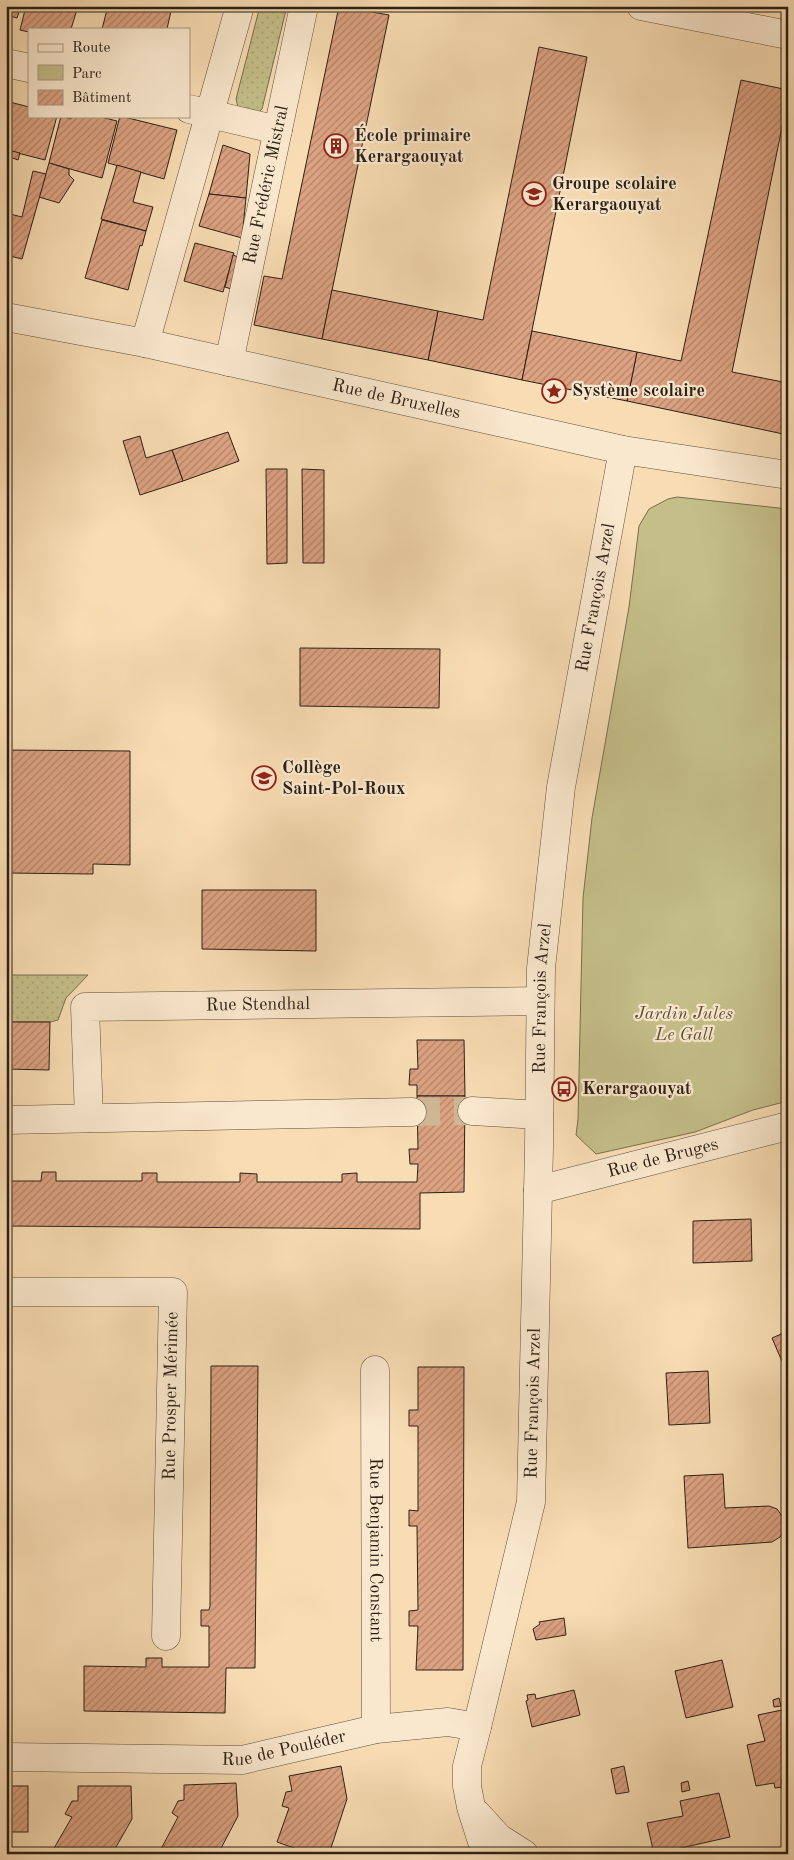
<svg xmlns="http://www.w3.org/2000/svg" width="794" height="1860" viewBox="0 0 794 1860" font-family="'Old Standard TT',serif">
<style>
.grass{fill:url(#grass-dots);stroke:#786f4e}
.park{fill:#c4be88;stroke:#786f4e}
.building{fill:url(#building-hatch);stroke:#2b2015}
.lines{fill:none;stroke-linecap:round;stroke-linejoin:round}
.minor-tunnel{stroke:#cfb693;stroke-width:28;stroke-dasharray:28 14;stroke-linecap:butt}
.minor-casing{stroke:#5e4f3c;stroke-width:29}
.minor{stroke:#fae8ce;stroke-width:28}
.labels{text-anchor:middle;dominant-baseline:central;stroke-width:4.5;stroke-linejoin:round;paint-order:stroke}
.poi-label{font-size:18px;font-weight:bold;fill:#2b2015;stroke:#fae8ce;text-anchor:start}
.street-label{font-size:18px;fill:#2b2015;stroke:#fae8ce}
.park-label{font-size:18px;font-style:italic;fill:#594f38;stroke:#fae8ce}
</style>
<defs>
<pattern id="grass-dots" width="8" height="8" patternUnits="userSpaceOnUse" patternTransform="scale(1.25)"><rect width="8" height="8" fill="#c4be88"/><path d="M2 2h.1M6 6h.1" fill="none" stroke="#a9a374" stroke-width="1.8" stroke-linecap="round"/></pattern>
<pattern id="building-hatch" width="6" height="6" patternUnits="userSpaceOnUse" patternTransform="scale(1.25)"><rect width="6" height="6" fill="#dca282"/><path d="M-1 1l2-2M0 6l6-6M5 7l2-2" fill="none" stroke="#b38469"/></pattern>
</defs>
<rect width="100%" height="100%" fill="#f8dcb3"/>
<filter id="stains"><feTurbulence type="fractalNoise" baseFrequency=".004" numOctaves="4"/><feColorMatrix values="0 0 0 0 .2 0 0 0 0 .09 0 0 0 0 .02 0 0 0 .5 -.17"/></filter>
<radialGradient id="worn" r=".72"><stop offset=".6" stop-color="#630" stop-opacity="0"/><stop offset="1" stop-color="#630" stop-opacity=".3"/></radialGradient>
<!-- grass -->
<g class="grass">
<polygon points="260,6 287,6 262,109 258,113 238,107 236,99"/>
<polygon points="6,975 88,975 66,998 58,1020 50,1022 6,1022"/>
</g>
<!-- park -->
<polygon class="park" points="677,497 788,509 788,1101 753,1110 695,1132 596,1154 576,1135 578,1119 583,898 592,818 629,607 639,526 649,509 668,499"/>
<!-- building -->
<g class="building">
<polygon points="6,6 21,6 17,18 6,15"/>
<polygon points="26,6 78,6 71,29 29,29 29,32 20,30"/>
<polygon points="108,6 163,6 171,11 167,29 102,29"/>
<polygon points="339,6 389,15 322,339 254,325 264,276 282,279"/>
<polygon points="539,47 587,57 522,380 428,360 438,311 483,320"/>
<polygon points="741,80 788,90 788,98 732,372 788,383 788,435 627,401 637,352 681,361"/>
<polygon points="6,101 29,107 29,116 57,116 45,160 6,150"/>
<polygon points="61,116 71,119 72,116 97,116 117,121 102,178 49,163"/>
<polygon points="120,116 177,130 164,179 108,163"/>
<polygon points="223,145 250,154 246,198 209,194"/>
<polygon points="12,151 20,153 18,160 10,157"/>
<polygon points="49,163 69,169 69,175 74,180 59,203 39,197"/>
<polygon points="117,165 141,172 133,202 153,207 146,231 101,219"/>
<polygon points="33,171 46,174 22,259 6,255 6,213 22,217"/>
<polygon points="209,194 246,198 242,238 199,226"/>
<polygon points="102,220 146,231 142,246 140,245 128,290 85,278"/>
<polygon points="195,243 234,253 223,292 184,281"/>
<polygon points="233,255 240,258 234,290 225,287"/>
<polygon points="332,290 438,311 428,360 322,339"/>
<polygon points="532,331 637,352 627,401 522,380"/>
<polygon points="228,432 239,461 183,481 172,450"/>
<polygon points="140,436 146,458 172,450 183,481 140,495 123,441"/>
<polygon points="266,469 287,469 287,563 267,564"/>
<polygon points="302,469 324,470 324,563 303,563"/>
<polygon points="300,648 440,649 439,708 300,706"/>
<polygon points="6,750 130,751 130,865 93,864 93,874 6,873"/>
<polygon points="202,890 316,890 316,951 202,949"/>
<polygon points="6,1022 50,1022 49,1070 6,1069"/>
<polygon points="417,1040 464,1040 465,1096 417,1096 417,1085 409,1085 410,1069 418,1069"/>
<polygon points="417,1096 465,1096 464,1192 420,1193 420,1229 6,1226 6,1181 41,1181 42,1172 56,1172 56,1181 142,1181 142,1173 157,1173 157,1182 240,1182 240,1173 257,1174 257,1182 342,1182 342,1174 357,1173 357,1182 417,1182 418,1164 410,1164 409,1149 418,1149"/>
<polygon points="751,1219 752,1261 693,1263 693,1221"/>
<polygon points="788,1331 788,1364 784,1366 772,1338"/>
<polygon points="211,1366 258,1366 255,1668 226,1668 225,1713 84,1711 84,1666 146,1667 146,1658 162,1658 162,1667 209,1667 209,1626 201,1626 201,1610 209,1610 210,1606"/>
<polygon points="418,1367 464,1367 463,1670 416,1670 418,1626 409,1626 409,1611 418,1610 417,1526 409,1526 409,1510 418,1511 418,1426 409,1426 409,1410 418,1410"/>
<polygon points="708,1371 710,1423 669,1425 666,1373"/>
<polygon points="723,1474 725,1508 769,1506 777,1509 785,1520 785,1529 780,1537 772,1542 688,1548 684,1476"/>
<polygon points="564,1618 566,1635 536,1640 533,1629 540,1624 539,1622"/>
<polygon points="722,1660 733,1707 686,1718 675,1671"/>
<polygon points="574,1690 580,1715 532,1727 526,1701 528,1700 527,1695 535,1694 536,1699"/>
<polygon points="779,1698 781,1706 774,1707 773,1700"/>
<polygon points="782,1710 788,1733 788,1779 781,1780 783,1787 775,1788 774,1783 756,1786 747,1745 765,1741 758,1715"/>
<polygon points="341,1766 347,1799 329,1854 311,1854 277,1842 289,1808 282,1806 286,1792 292,1791 289,1776"/>
<polygon points="624,1766 629,1792 616,1794 611,1769"/>
<polygon points="688,1781 690,1790 682,1792 681,1783"/>
<polygon points="236,1783 238,1816 218,1854 170,1854 161,1849 178,1817 172,1813 178,1801 184,1800 184,1785"/>
<rect x="6" y="1786" width="22" height="46"/>
<polygon points="78,1786 131,1786 132,1819 112,1854 60,1854 53,1850 72,1817 65,1814 72,1801 78,1801"/>
<polygon points="719,1793 730,1837 654,1854 647,1823 683,1816 680,1801"/>
</g>
<g class="lines">
<!-- minor-tunnel -->
<polyline class="minor-tunnel" points="412,1112 472,1111"/>
<!-- minor casing -->
<g class="minor-casing">
<g id="minor">
<polyline points="641,6 788,35"/>
<polyline points="6,63 29,68"/>
<polyline points="189,109 278,130"/>
<path id="s1" d="M6,317L145,343L623,450L788,475"/>
<polyline points="145,343 240,6"/>
<path id="s2" d="M229,362L304,6"/>
<polyline points="472,1111 539,1115"/>
<path id="s3" d="M89,1118L85,1007L540,1001"/>
<polyline points="6,1120 412,1112"/>
<path id="s4" d="M538,1190L788,1126"/>
<polyline points="6,1292 173,1292 166,1636"/>
<path id="s5" d="M375,1370L376,1729"/>
<path id="s6" d="M6,1757L242,1760L376,1729L448,1722L477,1727"/>
<polyline points="477,1814 499,1838 524,1854"/>
<path id="s7" d="M486,1854L471,1807L467,1786V1766L477,1727L531,1502L539,1147L541,968L561,787L623,450"/>
</g>
</g>
<!-- minor -->
<use href="#minor" class="minor"/>
</g>
<!-- icons -->
<defs>
<g id="building-ring" transform="scale(1.25)"><circle r="9.5" fill="#fae8ce" stroke="#8f2418" stroke-width="1.5"/><path d="M-4-6H4V6H1V3H-1V6H-4ZM-2.5-4.3h1.7v1.8h-1.7ZM.8-4.3h1.7v1.8H.8ZM-2.5-1h1.7V.8h-1.7ZM.8-1h1.7V.8H.8Z" fill="#8f2418"/></g>
<g id="school-ring" transform="scale(1.25)"><circle r="9.5" fill="#fae8ce" stroke="#8f2418" stroke-width="1.5"/><path d="M0-5L7-2L0 1L-7-2ZM-4 1L0 2.5L4 1V4Q0 6-4 4Z" fill="#8f2418"/></g>
<g id="sight-ring" transform="scale(1.25)"><circle r="9.5" fill="#fae8ce" stroke="#8f2418" stroke-width="1.5"/><path d="M0-6L1.8-2.2L6-1.7L2.9 1.2L3.7 5.4L0 3.3L-3.7 5.4L-2.9 1.2L-6-1.7L-1.8-2.2Z" fill="#8f2418"/></g>
<g id="bus-ring" transform="scale(1.25)"><circle r="9.5" fill="#fae8ce" stroke="#8f2418" stroke-width="1.5"/><path d="M-5-6H5V4H4V6H2V4H-2V6H-4V4H-5ZM-3.5-4V0h7V-4ZM-3.5 1.2v1.5H-2V1.2ZM2 1.2v1.5H3.5V1.2Z" fill="#8f2418"/></g>
</defs>
<g fill-rule="evenodd">
<use href="#building-ring" x="336" y="146"/>
<use href="#school-ring" x="534" y="194"/>
<use href="#sight-ring" x="554" y="391"/>
<use href="#school-ring" x="264" y="778"/>
<use href="#bus-ring" x="564" y="1089"/>
</g>
<g class="labels">
<!-- poi labels -->
<g class="poi-label">
<text x="354" y="136">École primaire<tspan x="354" dy="21">Kerargaouyat</tspan></text>
<text x="552" y="184">Groupe scolaire<tspan x="552" dy="21">Kerargaouyat</tspan></text>
<text x="572" y="391">Système scolaire</text>
<text x="282" y="768">Collège<tspan x="282" dy="21">Saint-Pol-Roux</tspan></text>
<text x="582" y="1089">Kerargaouyat</text>
</g>
<!-- street labels -->
<g class="street-label">
<text stroke="none"><textPath href="#s2" startOffset="181">Rue Frédéric Mistral</textPath></text>
<text stroke="none"><textPath href="#s1" startOffset="399">Rue de Bruxelles</textPath></text>
<text stroke="none"><textPath href="#s7" startOffset="1271">Rue François Arzel</textPath></text>
<text stroke="none"><textPath href="#s7" startOffset="866">Rue François Arzel</textPath></text>
<text stroke="none"><textPath href="#s3" startOffset="284">Rue Stendhal</textPath></text>
<text stroke="none"><textPath href="#s4" startOffset="129">Rue de Bruges</textPath></text>
<text transform="translate(171 1396) rotate(-89)">Rue Prosper Mérimée</text>
<text stroke="none"><textPath href="#s7" startOffset="461">Rue François Arzel</textPath></text>
<text stroke="none"><textPath href="#s5" startOffset="180">Rue Benjamin Constant</textPath></text>
<text stroke="none"><textPath href="#s6" startOffset="279">Rue de Pouléder</textPath></text>
</g>
<!-- park labels -->
<g class="park-label">
<text x="684" y="1014">Jardin Jules<tspan x="684" dy="21">Le Gall</tspan></text>
</g>
</g>
<!-- margin -->
<rect width="794" height="1860" fill="none" stroke="#f8dcb3" stroke-width="25"/>
<rect x="8" y="8" width="779" height="1845" fill="none" stroke="#2b2015" stroke-width="2.5"/>
<rect x="12" y="12" width="769" height="1835" fill="none" stroke="#2b2015"/>
<!-- legend -->
<rect x="28" y="28" width="162" height="90" fill="#fae8ce" stroke="#a79884"/>
<rect x="38" y="44" width="25" height="8" fill="#fae8ce" stroke="#a79884"/>
<text x="72" y="52" font-size="15" fill="#2b2015">Route</text>
<rect x="38" y="65" width="25" height="15" fill="#c4be88" stroke="#a79884"/>
<text x="72" y="78" font-size="15" fill="#2b2015">Parc</text>
<rect x="38" y="90" width="25" height="15" fill="url(#building-hatch)" stroke="#a79884"/>
<text x="72" y="102" font-size="15" fill="#2b2015">Bâtiment</text>
<rect width="100%" height="100%" filter="url(#stains)"/>
<rect width="100%" height="100%" fill="url(#worn)"/>
</svg>
